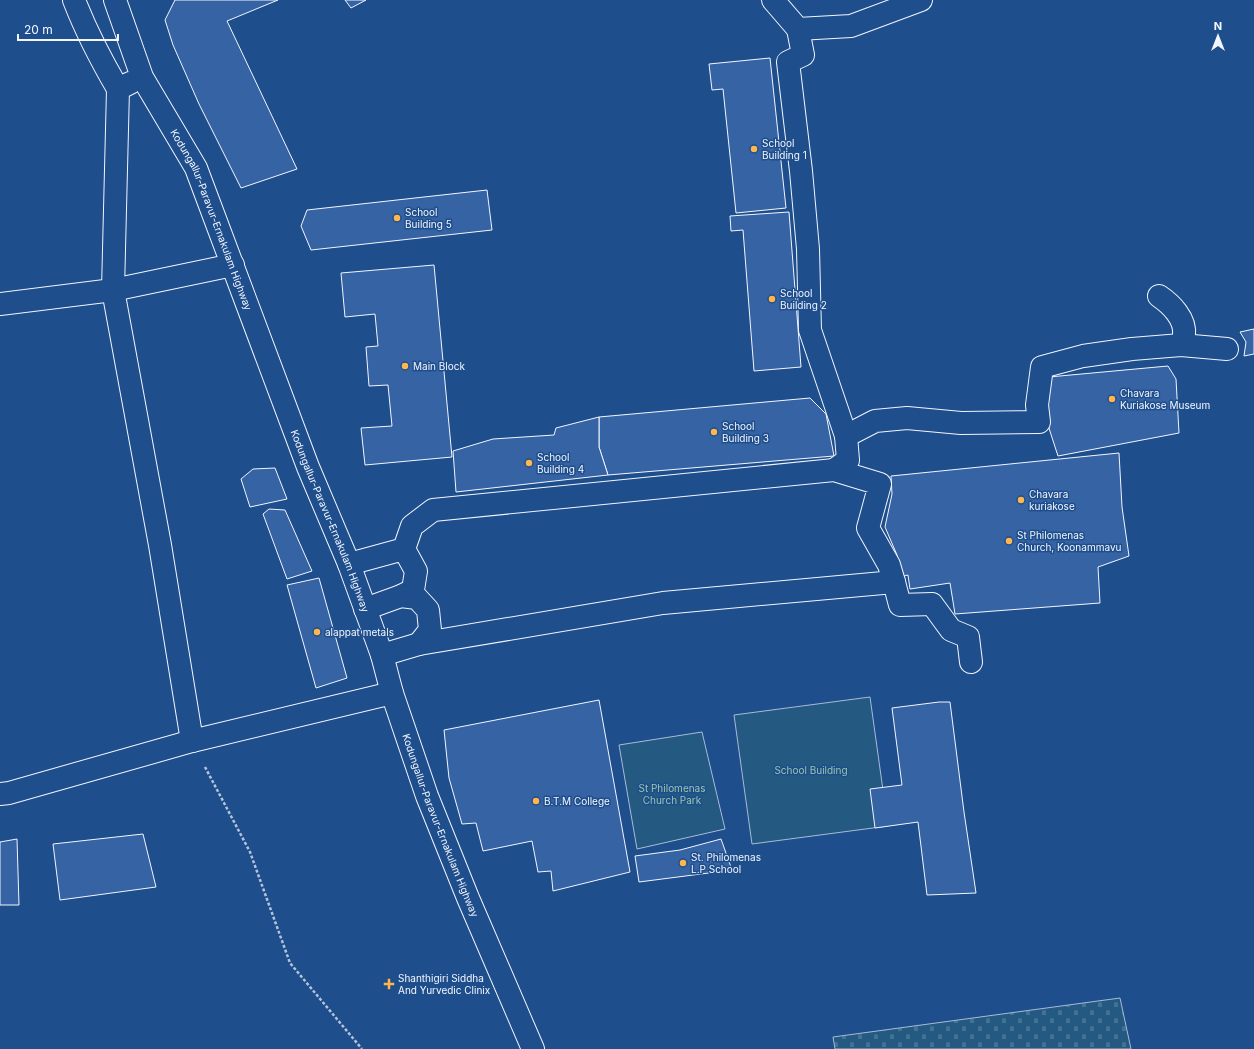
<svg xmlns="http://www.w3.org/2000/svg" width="1254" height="1049" viewBox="0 0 1254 1049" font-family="Inter,sans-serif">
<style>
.green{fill:#245a82;stroke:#a8bbd7}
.cemetery{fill:url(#cemetery-stones);stroke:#a8bbd7}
.building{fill:#3563a3;stroke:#f2f6ff}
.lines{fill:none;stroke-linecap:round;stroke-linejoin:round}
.minor-casing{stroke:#f2f6ff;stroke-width:24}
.highway-casing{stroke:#f2f6ff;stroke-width:24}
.path{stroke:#b3c4dc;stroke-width:2.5;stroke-dasharray:3 2;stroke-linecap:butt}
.minor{stroke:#1f4e8c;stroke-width:22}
.highway{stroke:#1f4e8c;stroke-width:22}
.poi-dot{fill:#ffb74d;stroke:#1f4e8c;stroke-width:1.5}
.labels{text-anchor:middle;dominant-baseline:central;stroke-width:3;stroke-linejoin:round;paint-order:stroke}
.poi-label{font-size:10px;fill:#f2f6ff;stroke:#1f4e8c;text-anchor:start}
.street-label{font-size:10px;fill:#f2f6ff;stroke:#1f4e8c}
.park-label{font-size:10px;fill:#97c8a6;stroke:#1f4e8c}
</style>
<defs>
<pattern id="cemetery-stones" width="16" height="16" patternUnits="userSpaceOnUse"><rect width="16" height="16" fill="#245a82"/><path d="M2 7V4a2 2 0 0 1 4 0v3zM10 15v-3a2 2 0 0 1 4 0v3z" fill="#447295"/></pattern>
</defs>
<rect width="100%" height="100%" fill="#1f4e8c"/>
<!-- green -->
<g class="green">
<polygon points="870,697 888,826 752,844 734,715"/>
<polygon points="702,732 725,829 637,849 619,745"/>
</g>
<!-- cemetery -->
<polygon class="cemetery" points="1120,998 1131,1049 835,1049 833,1037"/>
<!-- building -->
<g class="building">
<polygon points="175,0 278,0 227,21 297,169 241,188 199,104 173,45 165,20"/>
<polygon points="345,0 366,0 351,8"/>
<polygon points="770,58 786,208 736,213 723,89 712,90 709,64"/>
<polygon points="487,190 492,230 311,250 301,226 307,210"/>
<polygon points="789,212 801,367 754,371 743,230 731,231 730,216"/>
<polygon points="434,265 452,457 365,465 361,428 392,426 388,385 369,386 366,347 378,346 375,314 345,317 341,273"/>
<polygon points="1254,329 1254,354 1244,356 1246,342 1240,332"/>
<polygon points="1168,366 1176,379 1179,433 1058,456 1046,419 1049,377"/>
<polygon points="810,398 826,414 834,456 608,475 599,447 599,417"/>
<polygon points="599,417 599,447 608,475 456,492 453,451 493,439 554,435 556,428"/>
<polygon points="1119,453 1122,507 1129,556 1098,567 1100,603 955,614 950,583 910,589 908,575 900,577 897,555 885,527 892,494 891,476"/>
<polygon points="275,468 287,499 250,507 241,479 253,469"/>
<polygon points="269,509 285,510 312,571 287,579 263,514"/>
<polygon points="319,578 347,678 316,688 287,585"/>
<polygon points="599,700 630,872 553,891 551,871 538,872 532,841 483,851 476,823 462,824 449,778 444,730"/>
<polygon points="939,702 950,702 964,812 976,893 927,895 918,822 875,828 870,789 902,785 892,708"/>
<polygon points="143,834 156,887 60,900 53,844"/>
<polygon points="17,839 19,905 0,905 0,842"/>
<polygon points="721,839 732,870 639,882 635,856 680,850"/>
</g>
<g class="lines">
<!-- minor casing -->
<g class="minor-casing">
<g id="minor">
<path d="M74,0C86,31 101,60 118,89L130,83"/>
<polyline points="773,0 798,29 851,26 921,0"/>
<polyline points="798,29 803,55 788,62 801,171 808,249 810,330 846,436"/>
<polyline points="118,89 113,290 160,545 192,741"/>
<path d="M1159,296C1171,304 1186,319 1184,335C1184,338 1182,342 1181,345"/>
<polyline points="0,304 113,290 233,265"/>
<polyline points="834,470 848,460 846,436 875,421 907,418 961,423 1039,422 1037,405 1042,367 1083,356 1132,349 1181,345 1227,349"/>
<polyline points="349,564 404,549 412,526 433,510 834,470 880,484 868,528 889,565 894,582 663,603 419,644 430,630 428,610 417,598 401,596 413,590 416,571 404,549"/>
<polyline points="894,582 900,605 932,604 951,630 968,637 971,662"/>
<polyline points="365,609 401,596"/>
<polyline points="382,655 419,644"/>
<polyline points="0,794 9,793 192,741 392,693"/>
</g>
</g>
<!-- highway casing -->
<g class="highway-casing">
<g id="highway">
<path id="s1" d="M115,0L142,77L196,168L308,467L349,564L382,655L392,693L427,796L468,898L533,1049"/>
</g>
</g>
<!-- path -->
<polyline class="path" points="205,767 250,852 290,963 362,1049"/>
<!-- minor -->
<use href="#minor" class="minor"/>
<!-- highway -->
<use href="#highway" class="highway"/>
</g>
<!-- markers -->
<g class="poi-dot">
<circle cx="754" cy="149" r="4"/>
<circle cx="397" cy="218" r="4"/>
<circle cx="772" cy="299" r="4"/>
<circle cx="405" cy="366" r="4"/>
<circle cx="1112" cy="399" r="4"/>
<circle cx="714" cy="432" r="4"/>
<circle cx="529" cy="463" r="4"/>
<circle cx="1021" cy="500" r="4"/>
<circle cx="1009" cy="541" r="4"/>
<circle cx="317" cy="632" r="4"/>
<circle cx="536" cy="801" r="4"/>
<circle cx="683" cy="863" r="4"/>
<path d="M387 978h4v4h4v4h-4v4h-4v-4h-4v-4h4z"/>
</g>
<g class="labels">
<!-- poi labels -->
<g class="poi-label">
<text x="762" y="143">School<tspan x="762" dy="12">Building 1</tspan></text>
<text x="405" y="212">School<tspan x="405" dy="12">Building 5</tspan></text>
<text x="780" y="293">School<tspan x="780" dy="12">Building 2</tspan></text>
<text x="413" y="366">Main Block</text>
<text x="1120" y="393">Chavara<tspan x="1120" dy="12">Kuriakose Museum</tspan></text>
<text x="722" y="426">School<tspan x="722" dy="12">Building 3</tspan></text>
<text x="537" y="457">School<tspan x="537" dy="12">Building 4</tspan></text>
<text x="1029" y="494">Chavara<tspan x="1029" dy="12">kuriakose</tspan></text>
<text x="1017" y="535">St Philomenas<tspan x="1017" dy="12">Church, Koonammavu</tspan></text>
<text x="325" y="632">alappat metals</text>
<text x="544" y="801">B.T.M College</text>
<text x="691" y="857">St. Philomenas<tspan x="691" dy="12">L.P School</tspan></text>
<text x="398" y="978">Shanthigiri Siddha<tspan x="398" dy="12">And Yurvedic Clinix</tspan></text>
</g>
<!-- street labels -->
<g class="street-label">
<text stroke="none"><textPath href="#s1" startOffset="241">Kodungallur-Paravur-Ernakulam Highway</textPath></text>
<text stroke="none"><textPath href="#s1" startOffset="565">Kodungallur-Paravur-Ernakulam Highway</textPath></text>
<text stroke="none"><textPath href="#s1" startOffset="889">Kodungallur-Paravur-Ernakulam Highway</textPath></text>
</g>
<!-- park labels -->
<g class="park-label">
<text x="811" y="770">School Building</text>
<text x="672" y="788">St Philomenas<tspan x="672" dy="12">Church Park</tspan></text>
</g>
</g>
<!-- north arrow -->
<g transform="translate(1218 36)" stroke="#1f4e8c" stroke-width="3" paint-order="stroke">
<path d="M0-3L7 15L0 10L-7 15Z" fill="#f2f6ff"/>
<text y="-6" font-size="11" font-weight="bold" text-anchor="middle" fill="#f2f6ff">N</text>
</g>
<!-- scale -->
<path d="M18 34v6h100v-6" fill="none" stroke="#f2f6ff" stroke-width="2"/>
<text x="24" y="34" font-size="12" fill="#f2f6ff" stroke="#1f4e8c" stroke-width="3" paint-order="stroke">20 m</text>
</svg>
